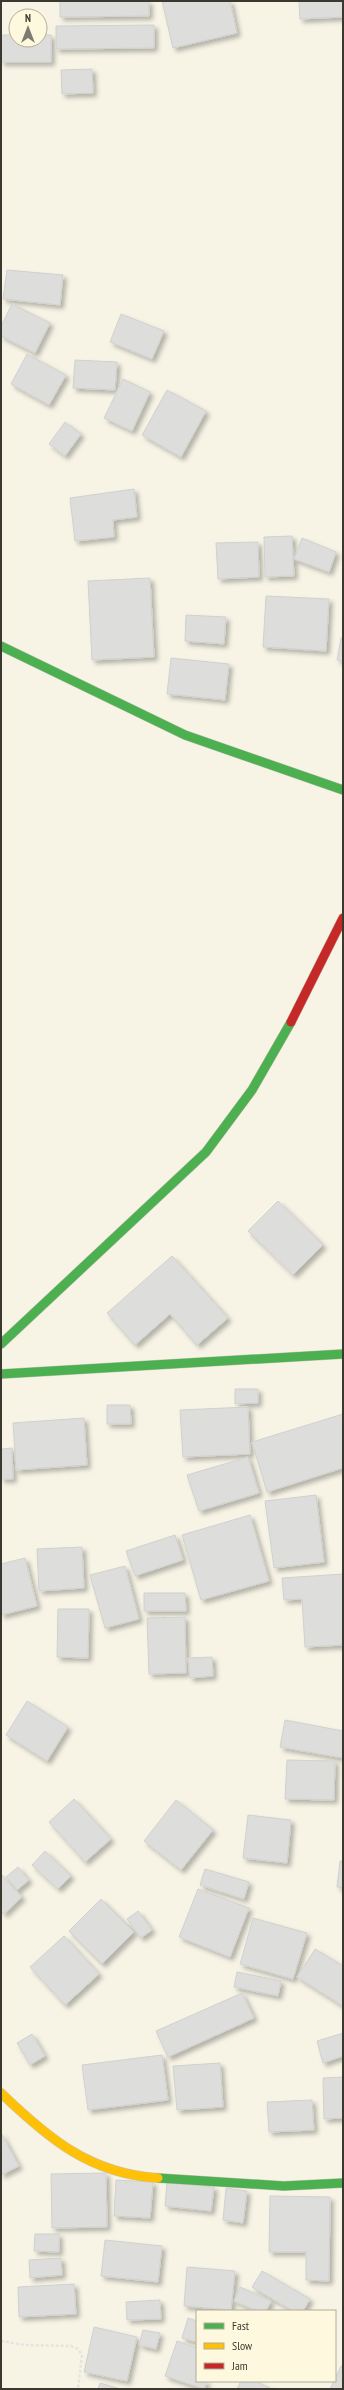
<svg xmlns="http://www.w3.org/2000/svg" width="344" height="2390" viewBox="0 0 344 2390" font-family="'PT Sans Narrow',sans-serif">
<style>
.building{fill:#dddddb;stroke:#d0d1ce;filter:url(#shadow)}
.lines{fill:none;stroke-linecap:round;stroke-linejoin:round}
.fast-casing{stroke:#c8c5ba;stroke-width:10}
.slow-casing{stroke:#c8c5ba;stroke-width:10}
.jam-casing{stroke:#c8c5ba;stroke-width:10}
.path{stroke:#e5e4df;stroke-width:2.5;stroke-dasharray:3 2;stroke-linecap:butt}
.fast{stroke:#4caf50;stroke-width:9}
.slow{stroke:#ffc107;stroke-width:9}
.jam{stroke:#c62828;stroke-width:9}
</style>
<defs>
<filter id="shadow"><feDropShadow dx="3.5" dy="3.5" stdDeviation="2" flood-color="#0004"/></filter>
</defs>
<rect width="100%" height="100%" fill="#f7f4e6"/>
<!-- building -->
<g class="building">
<polygon points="60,1 149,1 149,16 60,17"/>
<polygon points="162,1 230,1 237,33 173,48"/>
<polygon points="299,1 343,1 343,17 300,19"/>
<polygon points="154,25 154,48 56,49 56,26"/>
<polygon points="1,35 16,35 16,40 40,40 40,35 51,35 51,62 1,62"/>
<polygon points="92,69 93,93 62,94 61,70"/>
<polygon points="7,270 63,275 60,305 3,299"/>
<polygon points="12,304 50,323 35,353 1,336 1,326"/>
<polygon points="121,314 164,331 152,359 110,342"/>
<polygon points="27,354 66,375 49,405 11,384"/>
<polygon points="75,360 117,362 115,390 73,388"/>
<polygon points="123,379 150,392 132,431 104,418"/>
<polygon points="167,390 206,411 181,457 142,435"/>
<polygon points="65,422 81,434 65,456 49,444"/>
<polygon points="134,489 137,517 113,520 114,537 75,541 70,498"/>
<polygon points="292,536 294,576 265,577 264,537"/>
<polygon points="302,538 336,552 329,572 294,559"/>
<polygon points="258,542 259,577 218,579 216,543"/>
<polygon points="150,578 154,657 92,660 88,581"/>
<polygon points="266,596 329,599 326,651 263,647"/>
<polygon points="186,615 226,617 224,644 185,641"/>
<polygon points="341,638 343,638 343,661 337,660"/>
<polygon points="171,658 229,664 225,700 167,694"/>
<polygon points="278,1201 323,1245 293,1275 248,1231"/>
<polygon points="172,1256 228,1318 197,1345 170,1314 135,1345 107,1313"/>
<polygon points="235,1389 258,1389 258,1403 235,1404"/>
<polygon points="107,1405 130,1405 131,1424 107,1424"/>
<polygon points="248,1407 250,1454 183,1457 180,1410"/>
<polygon points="343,1414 343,1468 267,1492 252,1442"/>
<polygon points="84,1418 87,1465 16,1470 13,1423"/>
<polygon points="12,1448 13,1479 1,1479 1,1449"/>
<polygon points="248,1457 259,1493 199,1511 187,1475"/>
<polygon points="316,1495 324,1562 274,1568 265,1501"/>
<polygon points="250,1515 269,1581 201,1600 182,1535"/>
<polygon points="175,1535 183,1560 135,1576 126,1551"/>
<polygon points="82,1547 84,1588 39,1591 37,1549"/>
<polygon points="25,1558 37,1606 1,1615 1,1564"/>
<polygon points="125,1566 139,1619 105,1628 90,1575"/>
<polygon points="343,1574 343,1645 305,1647 302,1599 284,1600 282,1578"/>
<polygon points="144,1593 185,1593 186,1611 144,1611"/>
<polygon points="58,1609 89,1609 88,1658 57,1657"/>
<polygon points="185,1617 186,1673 149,1674 147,1618"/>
<polygon points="212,1657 213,1676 190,1678 188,1658"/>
<polygon points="27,1701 68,1727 47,1761 6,1735"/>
<polygon points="285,1720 343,1731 343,1758 280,1747"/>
<polygon points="287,1760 335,1761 334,1800 285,1799"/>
<polygon points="74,1799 111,1839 85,1862 49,1822"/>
<polygon points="176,1800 213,1830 181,1870 144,1841"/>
<polygon points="248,1815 291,1820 287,1863 243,1858"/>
<polygon points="45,1851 71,1876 58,1889 32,1865"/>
<polygon points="340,1861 343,1861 343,1888 337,1887"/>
<polygon points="18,1867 29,1880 17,1890 6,1877"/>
<polygon points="205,1869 249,1882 244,1899 200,1885"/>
<polygon points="1,1874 22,1897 4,1914 1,1911"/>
<polygon points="198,1889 249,1908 230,1957 179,1937"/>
<polygon points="101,1899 134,1932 102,1964 69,1931"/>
<polygon points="138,1911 152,1930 141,1938 127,1919"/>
<polygon points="253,1918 307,1933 293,1979 240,1964"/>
<polygon points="64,1936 99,1974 65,2005 30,1967"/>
<polygon points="315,1949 343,1966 343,2006 297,1977"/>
<polygon points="237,1972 281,1981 278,1996 234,1987"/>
<polygon points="242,1993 254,2018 168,2057 156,2031"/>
<polygon points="343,2033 343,2056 323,2063 317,2041"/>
<polygon points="32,2034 45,2056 30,2065 17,2043"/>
<polygon points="162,2055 168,2100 88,2110 82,2065"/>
<polygon points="220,2063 223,2107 177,2110 173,2066"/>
<polygon points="343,2077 343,2118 324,2119 323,2078"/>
<polygon points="312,2100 314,2130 269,2132 267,2102"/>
<polygon points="1,2133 19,2166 1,2175"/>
<polygon points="106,2173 107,2227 52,2228 51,2174"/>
<polygon points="116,2180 153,2182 150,2218 114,2216"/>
<polygon points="167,2182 214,2187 211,2211 165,2206"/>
<polygon points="226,2188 247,2191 243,2223 223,2220"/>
<polygon points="270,2196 330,2197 329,2281 306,2280 306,2252 269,2252"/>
<polygon points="35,2234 59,2234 59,2252 34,2251"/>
<polygon points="105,2240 162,2246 158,2282 101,2276"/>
<polygon points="61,2258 62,2275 30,2278 29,2260"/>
<polygon points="187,2267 235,2271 231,2310 184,2306"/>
<polygon points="262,2271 310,2299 303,2311 293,2311 252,2287"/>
<polygon points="74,2284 76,2314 19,2317 18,2287"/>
<polygon points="240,2287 271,2301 266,2311 257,2311 234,2301"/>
<polygon points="160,2300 161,2319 127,2320 126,2302"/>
<polygon points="188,2318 197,2321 197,2342 182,2338"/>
<polygon points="94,2327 137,2337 127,2381 84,2372"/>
<polygon points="143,2330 160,2333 156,2349 139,2345"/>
<polygon points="177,2341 197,2348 197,2381 207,2381 204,2389 165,2376"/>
<polygon points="341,2366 343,2366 343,2389 330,2389"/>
<polygon points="241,2381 255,2381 272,2389 237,2389"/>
<polygon points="100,2383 120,2389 98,2389"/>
</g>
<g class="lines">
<!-- fast casing -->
<g class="fast-casing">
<g id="fast">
<polyline points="1,646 185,735 343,790"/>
<polyline points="1,1344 206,1152 252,1090 291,1022"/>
<polyline points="1,1374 343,1354"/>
<polyline points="158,2178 284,2186 343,2183"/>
</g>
</g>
<!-- slow casing -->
<g class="slow-casing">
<path id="slow" d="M1,2093C48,2138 90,2174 158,2178"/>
</g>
<!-- jam casing -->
<g class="jam-casing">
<polyline id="jam" points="291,1022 343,918"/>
</g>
<!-- path -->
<polyline class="path" points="1,2341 25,2345 71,2346 78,2349 82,2355 78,2389"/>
<!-- fast -->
<use href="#fast" class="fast"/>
<!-- slow -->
<use href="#slow" class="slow"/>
<!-- jam -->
<use href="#jam" class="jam"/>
</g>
<!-- border -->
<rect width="344" height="2390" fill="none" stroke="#3b392f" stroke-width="4"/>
<!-- legend -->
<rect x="196" y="2310" width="140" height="72" fill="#fef8df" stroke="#b0ac99"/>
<rect x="204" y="2323" width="20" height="6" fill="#4caf50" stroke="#b0ac99"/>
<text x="232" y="2330" font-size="12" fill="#3b392f">Fast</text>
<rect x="204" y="2343" width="20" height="6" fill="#ffc107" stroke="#b0ac99"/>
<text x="232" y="2350" font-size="12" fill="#3b392f">Slow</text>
<rect x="204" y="2363" width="20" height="6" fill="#c62828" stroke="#b0ac99"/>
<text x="232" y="2370" font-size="12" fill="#3b392f">Jam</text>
<!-- north arrow -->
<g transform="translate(28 28)"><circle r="19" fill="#fef8df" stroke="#b0ac99"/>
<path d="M0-3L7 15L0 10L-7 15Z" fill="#7d7a6f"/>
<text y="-6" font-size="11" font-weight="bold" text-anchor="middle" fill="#3b392f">N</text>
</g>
</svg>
